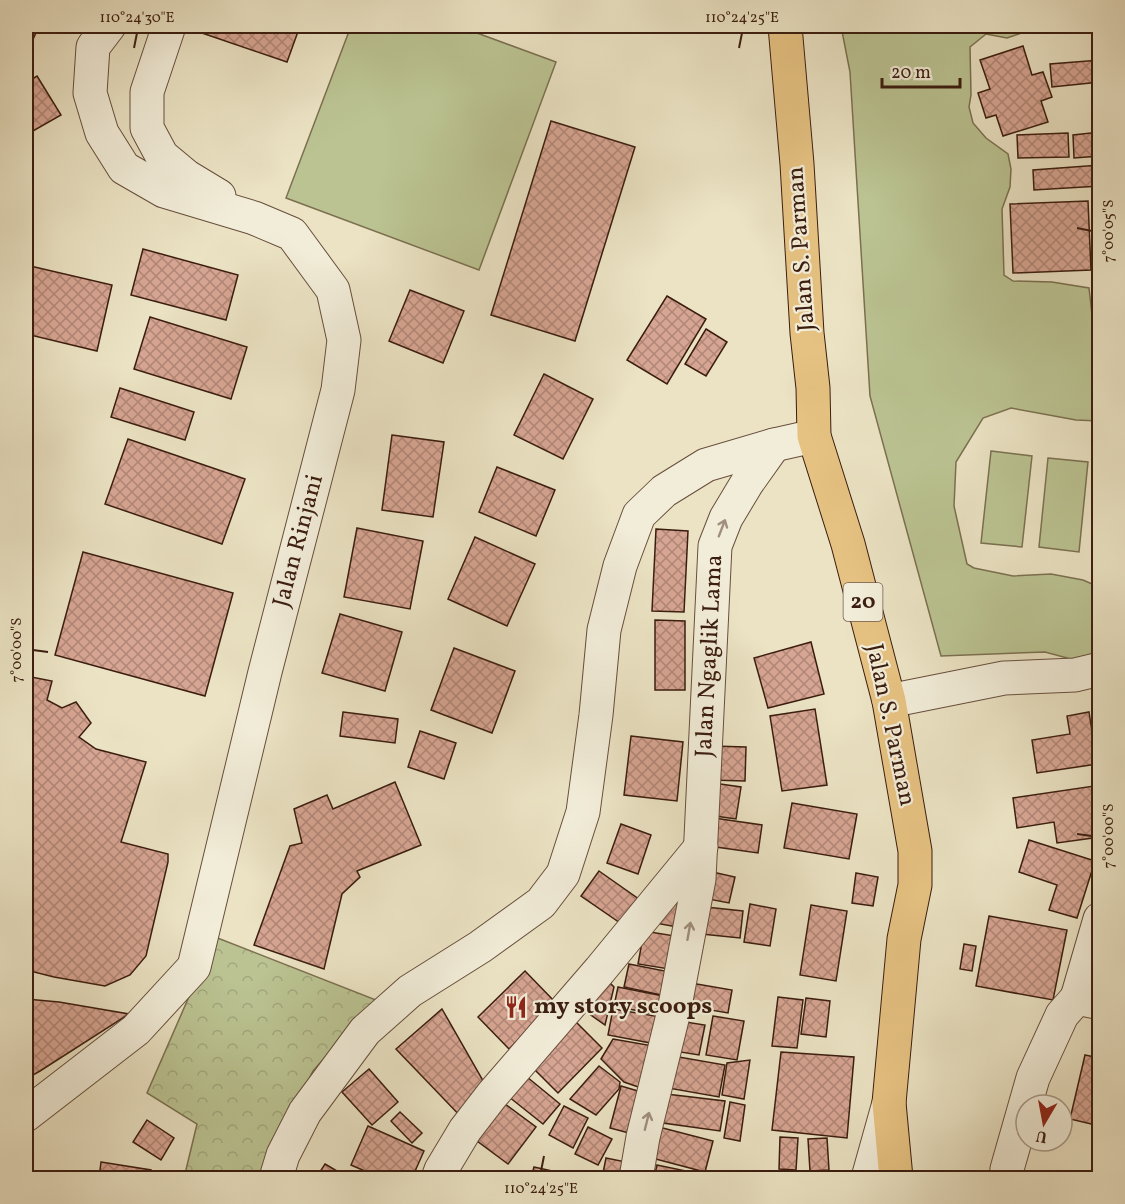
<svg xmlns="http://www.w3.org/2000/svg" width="1125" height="1204" viewBox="0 0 1125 1204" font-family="Vollkorn,serif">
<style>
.green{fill:#bbc392;stroke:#7b7050;stroke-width:1.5}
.forest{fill:url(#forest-crowns);stroke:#7b7050;stroke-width:1.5}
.building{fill:url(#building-cross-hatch);stroke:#3b1d0f;stroke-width:1.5}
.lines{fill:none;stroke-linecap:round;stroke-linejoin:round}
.minor-casing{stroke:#674e3c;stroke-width:35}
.highway-casing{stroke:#3b1d0f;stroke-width:35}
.minor{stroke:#f2edd9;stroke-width:33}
.highway{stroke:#e6c282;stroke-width:33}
.oneway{stroke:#a08f7e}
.ticks{fill:none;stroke:#3b1d0f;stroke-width:2}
.labels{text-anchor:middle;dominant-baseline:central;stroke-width:4.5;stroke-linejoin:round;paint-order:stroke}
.shield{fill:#f2edd9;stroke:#725b4c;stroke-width:1.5}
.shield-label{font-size:22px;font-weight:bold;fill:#3b1d0f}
.street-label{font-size:24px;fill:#3b1d0f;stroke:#f2edd9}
.poi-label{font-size:24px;font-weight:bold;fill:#3b1d0f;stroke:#f2edd9;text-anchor:start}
.neatline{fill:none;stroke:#3b1d0f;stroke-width:2}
.ticks-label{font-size:15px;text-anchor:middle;fill:#3b1d0f}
</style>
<defs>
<pattern id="forest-crowns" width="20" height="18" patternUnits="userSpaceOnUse" patternTransform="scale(1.5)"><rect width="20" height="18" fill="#bbc392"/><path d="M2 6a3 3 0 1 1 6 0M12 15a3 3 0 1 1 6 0" fill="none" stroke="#a2a77d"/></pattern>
<pattern id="building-cross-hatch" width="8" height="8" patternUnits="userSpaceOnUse" patternTransform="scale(1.5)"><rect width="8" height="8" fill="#d7a593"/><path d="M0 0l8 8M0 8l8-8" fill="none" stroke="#b08676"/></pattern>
</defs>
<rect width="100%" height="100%" fill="#ebe3c4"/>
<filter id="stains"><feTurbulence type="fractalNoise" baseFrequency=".00333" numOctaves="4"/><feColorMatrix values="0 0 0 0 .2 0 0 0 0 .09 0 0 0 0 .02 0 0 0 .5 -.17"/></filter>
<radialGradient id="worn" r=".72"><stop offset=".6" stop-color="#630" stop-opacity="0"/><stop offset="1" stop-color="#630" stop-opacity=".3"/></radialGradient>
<!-- green -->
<g class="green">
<polygon points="351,26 458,26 556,62 479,270 286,198"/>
<polygon points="841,26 1040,26 1030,30 1007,38 986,34 970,47 971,95 969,107 973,123 986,138 1008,154 1011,169 1010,187 1002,209 1004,275 1013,281 1052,282 1089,288 1093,324 1092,351 1099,366 1099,421 1076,420 1011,408 983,418 956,462 954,506 967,564 974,568 1013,576 1051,574 1083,580 1099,587 1099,663 1093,665 1045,652 941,656 870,396 850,72"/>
<polygon points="991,451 1032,456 1022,547 981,543"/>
<polygon points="1048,458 1088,462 1079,552 1039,547"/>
</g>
<!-- forest -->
<polygon class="forest" points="215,937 376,1000 313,1071 259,1178 184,1178 197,1124 147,1093"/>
<!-- building -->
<g class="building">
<polygon points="26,26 39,26 26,55"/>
<polygon points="205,26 300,26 287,62 202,33"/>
<polygon points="1023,46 1032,75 1043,72 1052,97 1041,101 1048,122 1003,136 996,115 986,118 978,93 990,89 980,60"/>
<polygon points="1100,60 1100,82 1052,87 1050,64"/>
<polygon points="37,76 61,115 33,131 26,119 26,83"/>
<polygon points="551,121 635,147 575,341 491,315"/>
<polygon points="1100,132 1100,156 1074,158 1073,135"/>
<polygon points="1068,133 1069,157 1018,158 1017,135"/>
<polygon points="1100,165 1100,186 1034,190 1033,170"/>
<polygon points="1088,201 1091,270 1013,273 1010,204"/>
<polygon points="143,249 238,275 226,320 131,295"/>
<polygon points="26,265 112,285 97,351 26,334"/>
<polygon points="410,290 464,311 443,363 389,341"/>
<polygon points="667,296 706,319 667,384 627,360"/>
<polygon points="150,317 247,347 231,399 134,369"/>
<polygon points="706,329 727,342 706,376 685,364"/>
<polygon points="544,374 593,399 563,459 514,435"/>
<polygon points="120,388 194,412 185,440 111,417"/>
<polygon points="392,435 444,442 433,517 382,510"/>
<polygon points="128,439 245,479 222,544 105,504"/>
<polygon points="497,467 555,490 536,536 479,512"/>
<polygon points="357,528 423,541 410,609 344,597"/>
<polygon points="656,529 688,531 684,612 652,611"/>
<polygon points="475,537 535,564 507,626 448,599"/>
<polygon points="83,552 233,593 205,696 55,655"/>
<polygon points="340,614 402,632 385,691 322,673"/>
<polygon points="655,620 685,621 685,690 655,690"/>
<polygon points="811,642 824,694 768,708 754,658"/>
<polygon points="454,648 515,671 492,733 431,710"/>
<polygon points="26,676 52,681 47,700 62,708 76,702 91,723 79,737 96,749 146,762 121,842 168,854 168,862 146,956 130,975 105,986 54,977 26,970"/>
<polygon points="815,709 827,785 782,791 770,716"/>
<polygon points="343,712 398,719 395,743 340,736"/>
<polygon points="1089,712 1097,764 1037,773 1032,740 1070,734 1067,716"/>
<polygon points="420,731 456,743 444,779 408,767"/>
<polygon points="631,736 683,742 677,801 624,795"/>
<polygon points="712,746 746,747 745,781 711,780"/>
<polygon points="395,782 421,845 357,871 360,877 342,894 324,969 254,945 290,846 302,843 294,809 327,795 333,809"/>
<polygon points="713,783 741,787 736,819 708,815"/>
<polygon points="1094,786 1100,822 1100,837 1057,843 1054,822 1017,828 1013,798"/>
<polygon points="792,803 857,814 849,859 784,848"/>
<polygon points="714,818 762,825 758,853 709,846"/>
<polygon points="621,824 651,835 638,874 607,863"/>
<polygon points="1029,840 1095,861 1077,918 1049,910 1057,885 1019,872"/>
<polygon points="599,871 643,902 626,927 581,896"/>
<polygon points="708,871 735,877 729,903 703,898"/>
<polygon points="856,873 878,877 873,906 852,903"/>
<polygon points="672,898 684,903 677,927 650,922"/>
<polygon points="750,904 776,909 770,946 744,942"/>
<polygon points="811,905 847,911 836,981 800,975"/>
<polygon points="696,906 743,911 740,938 692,933"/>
<polygon points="989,916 1067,930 1053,1000 976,986"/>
<polygon points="644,931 675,936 669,969 638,964"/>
<polygon points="964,944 976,946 972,971 960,969"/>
<polygon points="629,964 670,972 666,996 624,987"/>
<polygon points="525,971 556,1003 509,1049 478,1017"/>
<polygon points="603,976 614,987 605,1025 578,1006"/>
<polygon points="685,982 732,990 728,1013 681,1005"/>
<polygon points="618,987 668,997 664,1016 614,1006"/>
<polygon points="778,997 803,1000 797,1048 772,1046"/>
<polygon points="806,998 830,1001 826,1037 801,1034"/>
<polygon points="26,999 59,1002 129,1014 40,1071 26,1079"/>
<polygon points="442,1009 490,1093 465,1121 396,1049"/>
<polygon points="613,1009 661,1017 656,1044 608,1035"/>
<polygon points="570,1016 602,1048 558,1093 526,1061"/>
<polygon points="713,1016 744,1021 737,1060 706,1055"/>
<polygon points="679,1021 705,1025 699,1055 674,1051"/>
<polygon points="613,1039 659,1047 647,1090 624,1082 601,1059"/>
<polygon points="781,1052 854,1057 847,1138 772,1130"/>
<polygon points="1085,1055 1100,1058 1100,1126 1070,1119"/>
<polygon points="673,1056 725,1065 719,1097 668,1088"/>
<polygon points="750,1060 744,1099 722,1095 727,1063"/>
<polygon points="599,1066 620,1082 619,1089 596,1115 570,1099"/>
<polygon points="516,1068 560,1104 543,1124 499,1089"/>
<polygon points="369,1069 398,1102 372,1125 342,1092"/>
<polygon points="621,1086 645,1093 633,1134 610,1128"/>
<polygon points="666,1094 725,1101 720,1131 663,1123"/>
<polygon points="497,1098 536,1127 508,1164 469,1135"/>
<polygon points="730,1102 745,1105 740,1141 724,1138"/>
<polygon points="564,1106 588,1118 573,1148 549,1135"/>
<polygon points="400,1112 422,1133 412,1143 391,1121"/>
<polygon points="147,1120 174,1138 161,1160 133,1142"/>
<polygon points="368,1126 424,1151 412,1178 381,1178 351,1165"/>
<polygon points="655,1126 713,1141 705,1172 648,1157"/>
<polygon points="588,1127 612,1139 598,1165 575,1154"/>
<polygon points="780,1137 798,1138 796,1170 779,1169"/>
<polygon points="827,1138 829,1170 810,1171 808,1139"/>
<polygon points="606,1158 626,1162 623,1178 602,1178"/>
<polygon points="101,1162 151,1170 150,1178 99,1178"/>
<polygon points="325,1164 349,1178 316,1178"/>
<polygon points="657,1165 710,1176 710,1178 654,1178"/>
<polygon points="534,1167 566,1174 564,1178 531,1178"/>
<polygon points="843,1173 844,1178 807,1178 807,1174"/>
</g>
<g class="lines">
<!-- minor casing -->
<g class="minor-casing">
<g id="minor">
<polyline points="169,26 147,92 147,128 162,156 186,176 219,196"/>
<polyline points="889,701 1004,678 1075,675 1100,669"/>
<polyline points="1100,919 1077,998 1100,1003"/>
<polyline points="26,1115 136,1030 194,967 265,672 338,390 344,340 333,290 292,234 254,218 164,191 124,168 102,133 90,93 93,47 109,26"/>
<polyline points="276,1178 283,1155 305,1112 365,1031 410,991 480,947 541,903 563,874 583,812 596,715 604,630 620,566 639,515 664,491 706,465 774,445 814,436"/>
<polyline points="438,1178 441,1170 465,1130 492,1095 600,970 701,847"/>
<polyline points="636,1178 643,1137 674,1011 699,879 715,546 726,518 747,483 774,445"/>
<polyline points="868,1178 889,1103"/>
<polyline points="1006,1178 1007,1169 1033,1078 1062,1015 1077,998"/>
</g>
</g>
<!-- highway casing -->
<g class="highway-casing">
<polyline id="highway" points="785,26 797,164 807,333 813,388 814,436 848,544 889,701 915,851 915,885 904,939 889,1103 896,1178"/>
</g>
<!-- minor -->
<use href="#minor" class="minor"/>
<!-- highway -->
<use href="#highway" class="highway"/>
</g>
<!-- one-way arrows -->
<defs><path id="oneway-shaft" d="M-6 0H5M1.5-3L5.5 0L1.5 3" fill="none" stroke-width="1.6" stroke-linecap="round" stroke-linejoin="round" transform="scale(1.5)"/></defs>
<g class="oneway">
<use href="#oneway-shaft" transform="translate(722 528) rotate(-69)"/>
<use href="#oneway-shaft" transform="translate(689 931) rotate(-80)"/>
<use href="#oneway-shaft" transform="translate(647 1121) rotate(-76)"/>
</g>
<!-- ticks -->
<path class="ticks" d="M134,48L137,33M739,48L742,33M1077,228L1092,231M33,650L48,652M1077,834L1092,836M541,1171L544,1156"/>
<!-- icons -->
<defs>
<g id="restaurant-bare" transform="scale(1.8)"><path d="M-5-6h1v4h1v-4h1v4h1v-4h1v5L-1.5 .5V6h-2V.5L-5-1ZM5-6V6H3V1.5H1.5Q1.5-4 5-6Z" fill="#8f2418" stroke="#f2edd9" stroke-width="2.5" paint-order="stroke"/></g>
</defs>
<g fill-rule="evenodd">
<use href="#restaurant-bare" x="516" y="1007"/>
</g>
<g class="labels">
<!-- shield labels -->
<rect class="shield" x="843.5" y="583" width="39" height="38" rx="4.5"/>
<g class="shield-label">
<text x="863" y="602">20</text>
</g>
<!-- street labels -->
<g class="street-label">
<text transform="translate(802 249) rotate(-94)">Jalan S. Parman</text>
<text transform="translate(299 541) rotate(-75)">Jalan Rinjani</text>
<text transform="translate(710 656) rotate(-87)">Jalan Ngaglik Lama</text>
<text transform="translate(890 725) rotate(78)">Jalan S. Parman</text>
</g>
<!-- poi labels -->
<g class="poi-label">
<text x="534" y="1007">my story scoops</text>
</g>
</g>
<!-- margin -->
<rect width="1125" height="1204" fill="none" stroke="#ebe3c4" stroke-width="66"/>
<!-- north arrow -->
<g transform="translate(1044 1123) rotate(190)"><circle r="28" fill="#f2edd9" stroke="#a99a88" stroke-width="1.5"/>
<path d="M0-4.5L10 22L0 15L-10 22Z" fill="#8f2418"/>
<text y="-9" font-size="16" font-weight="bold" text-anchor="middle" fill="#3b1d0f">U</text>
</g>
<!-- scale -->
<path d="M882 78v9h78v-9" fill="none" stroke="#3b1d0f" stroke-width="3"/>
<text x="891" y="78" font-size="18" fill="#3b1d0f" stroke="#f2edd9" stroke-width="4.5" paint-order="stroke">20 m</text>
<rect x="33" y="33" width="1059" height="1138" class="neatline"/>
<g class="ticks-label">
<text x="137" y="22">110°24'30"E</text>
<text x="742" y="22">110°24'25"E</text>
<text transform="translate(1108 231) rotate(-90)" y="5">7°00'05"S</text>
<text transform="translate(16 650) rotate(-90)" y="5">7°00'00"S</text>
<text transform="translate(1108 836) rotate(-90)" y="5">7°00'00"S</text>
<text x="541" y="1193">110°24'25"E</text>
</g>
<rect width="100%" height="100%" filter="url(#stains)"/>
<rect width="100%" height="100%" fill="url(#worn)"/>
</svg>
